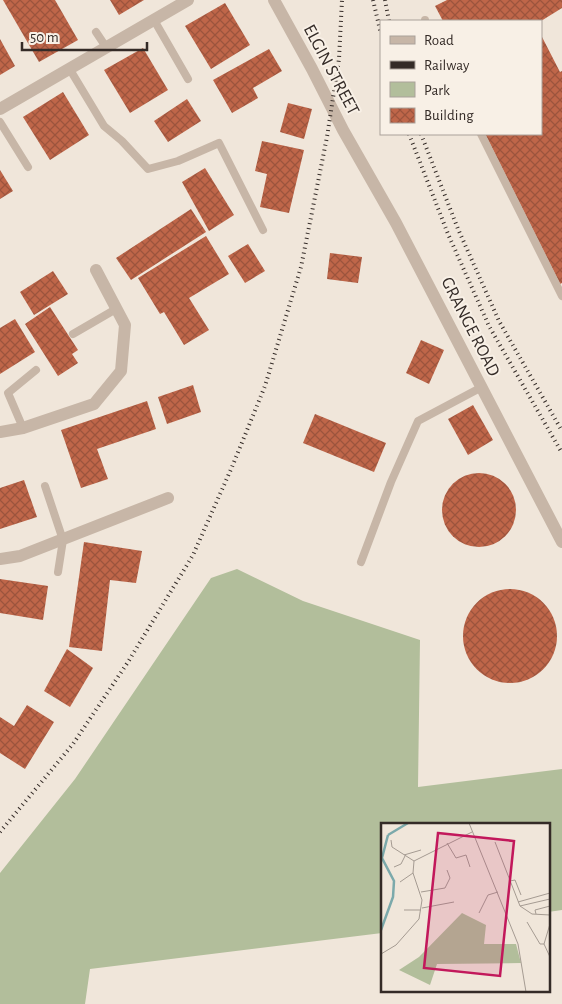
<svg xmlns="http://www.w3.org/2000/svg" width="562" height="1004" viewBox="0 0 562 1004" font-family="'Alegreya Sans',sans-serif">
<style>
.green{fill:#b2be9b}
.building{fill:url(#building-cross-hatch)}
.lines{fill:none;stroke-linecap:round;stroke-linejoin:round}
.service{stroke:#c7b6a7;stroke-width:8}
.minor{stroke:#c7b6a7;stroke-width:12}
.tertiary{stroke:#c7b6a7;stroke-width:12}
.rail{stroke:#342b27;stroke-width:4;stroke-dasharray:1 4;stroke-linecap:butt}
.labels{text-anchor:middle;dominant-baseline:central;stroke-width:4;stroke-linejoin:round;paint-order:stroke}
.street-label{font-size:18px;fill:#342b27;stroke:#f8f0e6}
.inset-river{fill:none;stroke:#7ba9ab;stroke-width:2.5}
.inset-road{fill:none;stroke:#a59b92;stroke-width:1}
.view{fill:#c2185b;fill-opacity:0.15;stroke:#c2185b;stroke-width:2.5}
.inset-edge{fill:none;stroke:#342b27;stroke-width:2.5}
</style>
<defs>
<pattern id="building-cross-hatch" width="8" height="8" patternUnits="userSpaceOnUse" patternTransform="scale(1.25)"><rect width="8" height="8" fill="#bf6649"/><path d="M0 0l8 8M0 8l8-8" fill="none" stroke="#9c543d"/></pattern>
</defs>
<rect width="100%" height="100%" fill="#f0e6da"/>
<!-- green -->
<polygon class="green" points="237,569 303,601 420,640 418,787 562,769 562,910 548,912 548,824 382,824 382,933 90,969 85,1004 0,1004 0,873 75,779 211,578"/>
<!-- building -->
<g class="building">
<polygon points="3,0 55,0 78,40 39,62"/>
<polygon points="110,0 144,0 119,15"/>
<polygon points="447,0 562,0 562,8 541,21 443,21 435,6"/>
<polygon points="225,3 250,45 211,69 185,26"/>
<polygon points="541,35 560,72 562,71 562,283 560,284 485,134 541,134"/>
<polygon points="0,39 15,66 0,75"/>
<polygon points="143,48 168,90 130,113 104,70"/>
<polygon points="269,49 282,71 253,88 258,98 232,113 213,80"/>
<polygon points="63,92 89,135 50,160 23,117"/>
<polygon points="187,99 201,121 168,142 154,121"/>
<polygon points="288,103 312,109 304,139 280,132"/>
<polygon points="262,141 304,150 289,213 260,207 267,174 255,171"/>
<polygon points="205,168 234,215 209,231 182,182"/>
<polygon points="0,170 13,191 0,199"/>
<polygon points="191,209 206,232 131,280 116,258"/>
<polygon points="206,236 229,274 189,298 209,330 184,345 164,312 160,314 138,278"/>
<polygon points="248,244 265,271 245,283 228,256"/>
<polygon points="330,253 362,257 358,283 327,279"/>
<polygon points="53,271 68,294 34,315 20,292"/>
<polygon points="50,307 78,350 72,354 78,363 58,376 25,324"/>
<polygon points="15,319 35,352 0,374 0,328"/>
<polygon points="421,340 444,350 429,384 406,373"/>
<polygon points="193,385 201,412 167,424 158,397"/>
<polygon points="147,401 156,429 97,449 108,479 81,488 61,430"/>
<polygon points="473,405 493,440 468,455 448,419"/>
<polygon points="315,414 386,443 374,472 303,443"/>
<circle cx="479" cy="510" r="37"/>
<polygon points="24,480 37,517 0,529 0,488"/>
<polygon points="84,542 142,551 136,583 110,580 102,651 69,647"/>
<polygon points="0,579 48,586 43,620 0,613"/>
<circle cx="510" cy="636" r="47"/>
<polygon points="67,649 93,668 70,707 44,691"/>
<polygon points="27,705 54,722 25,769 0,753 0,717 14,726"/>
</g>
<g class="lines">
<!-- service -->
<g class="service">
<polyline points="154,20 188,79"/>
<polyline points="425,20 425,21"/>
<polyline points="96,32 106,47"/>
<polyline points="69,68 104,126 122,141 148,169 178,161 219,143 263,230"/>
<polyline points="0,122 28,167"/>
<polyline points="481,134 562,296"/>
<polyline points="73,334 116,309"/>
<polyline points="23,428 8,393 36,370"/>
<polyline points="45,486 63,540 58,572"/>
<polyline points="361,562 391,482 418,421 482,387"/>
</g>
<!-- minor -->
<g class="minor">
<polyline points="0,109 188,0"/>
<polyline points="0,432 23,428 94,404 121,371 125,325 96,270"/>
<polyline points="0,559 20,556 168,498"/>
</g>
<!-- tertiary -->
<polyline class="tertiary" points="274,0 312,69 343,130 396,223 562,542"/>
<!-- rail -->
<g class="rail">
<polyline points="373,0 381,34"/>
<polyline points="385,0 389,21"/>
<polyline points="409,134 448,234 489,326 562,453"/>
<polyline points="421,134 458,229 499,321 562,431"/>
<polyline points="0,832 73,744 128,662 193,555 232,467 265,386 301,267 327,137 339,59 342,0"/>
</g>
</g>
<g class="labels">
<!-- street labels -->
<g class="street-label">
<text transform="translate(331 70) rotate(62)">ELGIN STREET</text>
<text transform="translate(470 327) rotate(63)">GRANGE ROAD</text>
</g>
</g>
<!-- overview -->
<g transform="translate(381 823)">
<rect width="169" height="169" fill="#f0e6da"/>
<path d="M81,90L105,102L103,121H135L140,140L56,141L49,162L18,147L38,134Z" fill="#b2be9b"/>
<path class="inset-river" d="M7,12L27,0M0,107L12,74L13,58L1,35L7,12"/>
<path class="inset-road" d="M88,0L137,121L145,169M10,17L11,24L33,38M114,19L139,83L151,91L169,92M66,20L75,35L85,32L89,44M23,32L40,27M13,44L20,41L24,33M129,58L134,57L140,72M19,59L32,50M40,69L64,65L69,55L66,47M137,79L169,70M139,83L169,76M41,85L73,79M23,87H40M98,90L107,72L117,69M155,91L154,87L169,83M146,99L159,121H163M169,101L163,121L169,134M0,131L15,122L38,96L41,77L32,50L33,38L91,9"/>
<path class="view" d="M57,10L133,18L119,153L43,145Z"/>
<rect width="169" height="169" class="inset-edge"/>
</g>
<!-- legend -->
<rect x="380" y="20" width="162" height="115" fill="#f8f0e6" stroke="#aaa19a"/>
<rect x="390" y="36" width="25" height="8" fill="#c7b6a7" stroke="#aaa19a"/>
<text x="424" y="45" font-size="15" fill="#342b27">Road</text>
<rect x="390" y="61" width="25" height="8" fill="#342b27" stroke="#aaa19a"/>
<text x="424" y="70" font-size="15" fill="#342b27">Railway</text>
<rect x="390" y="82" width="25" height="15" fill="#b2be9b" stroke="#aaa19a"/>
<text x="424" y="95" font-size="15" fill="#342b27">Park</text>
<rect x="390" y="108" width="25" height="15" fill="url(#building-cross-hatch)" stroke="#aaa19a"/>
<text x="424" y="120" font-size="15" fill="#342b27">Building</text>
<!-- scale -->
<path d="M22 42v8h125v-8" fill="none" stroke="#342b27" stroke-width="2.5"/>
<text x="30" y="42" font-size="15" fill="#342b27" stroke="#f8f0e6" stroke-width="4" paint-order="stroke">50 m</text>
</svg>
